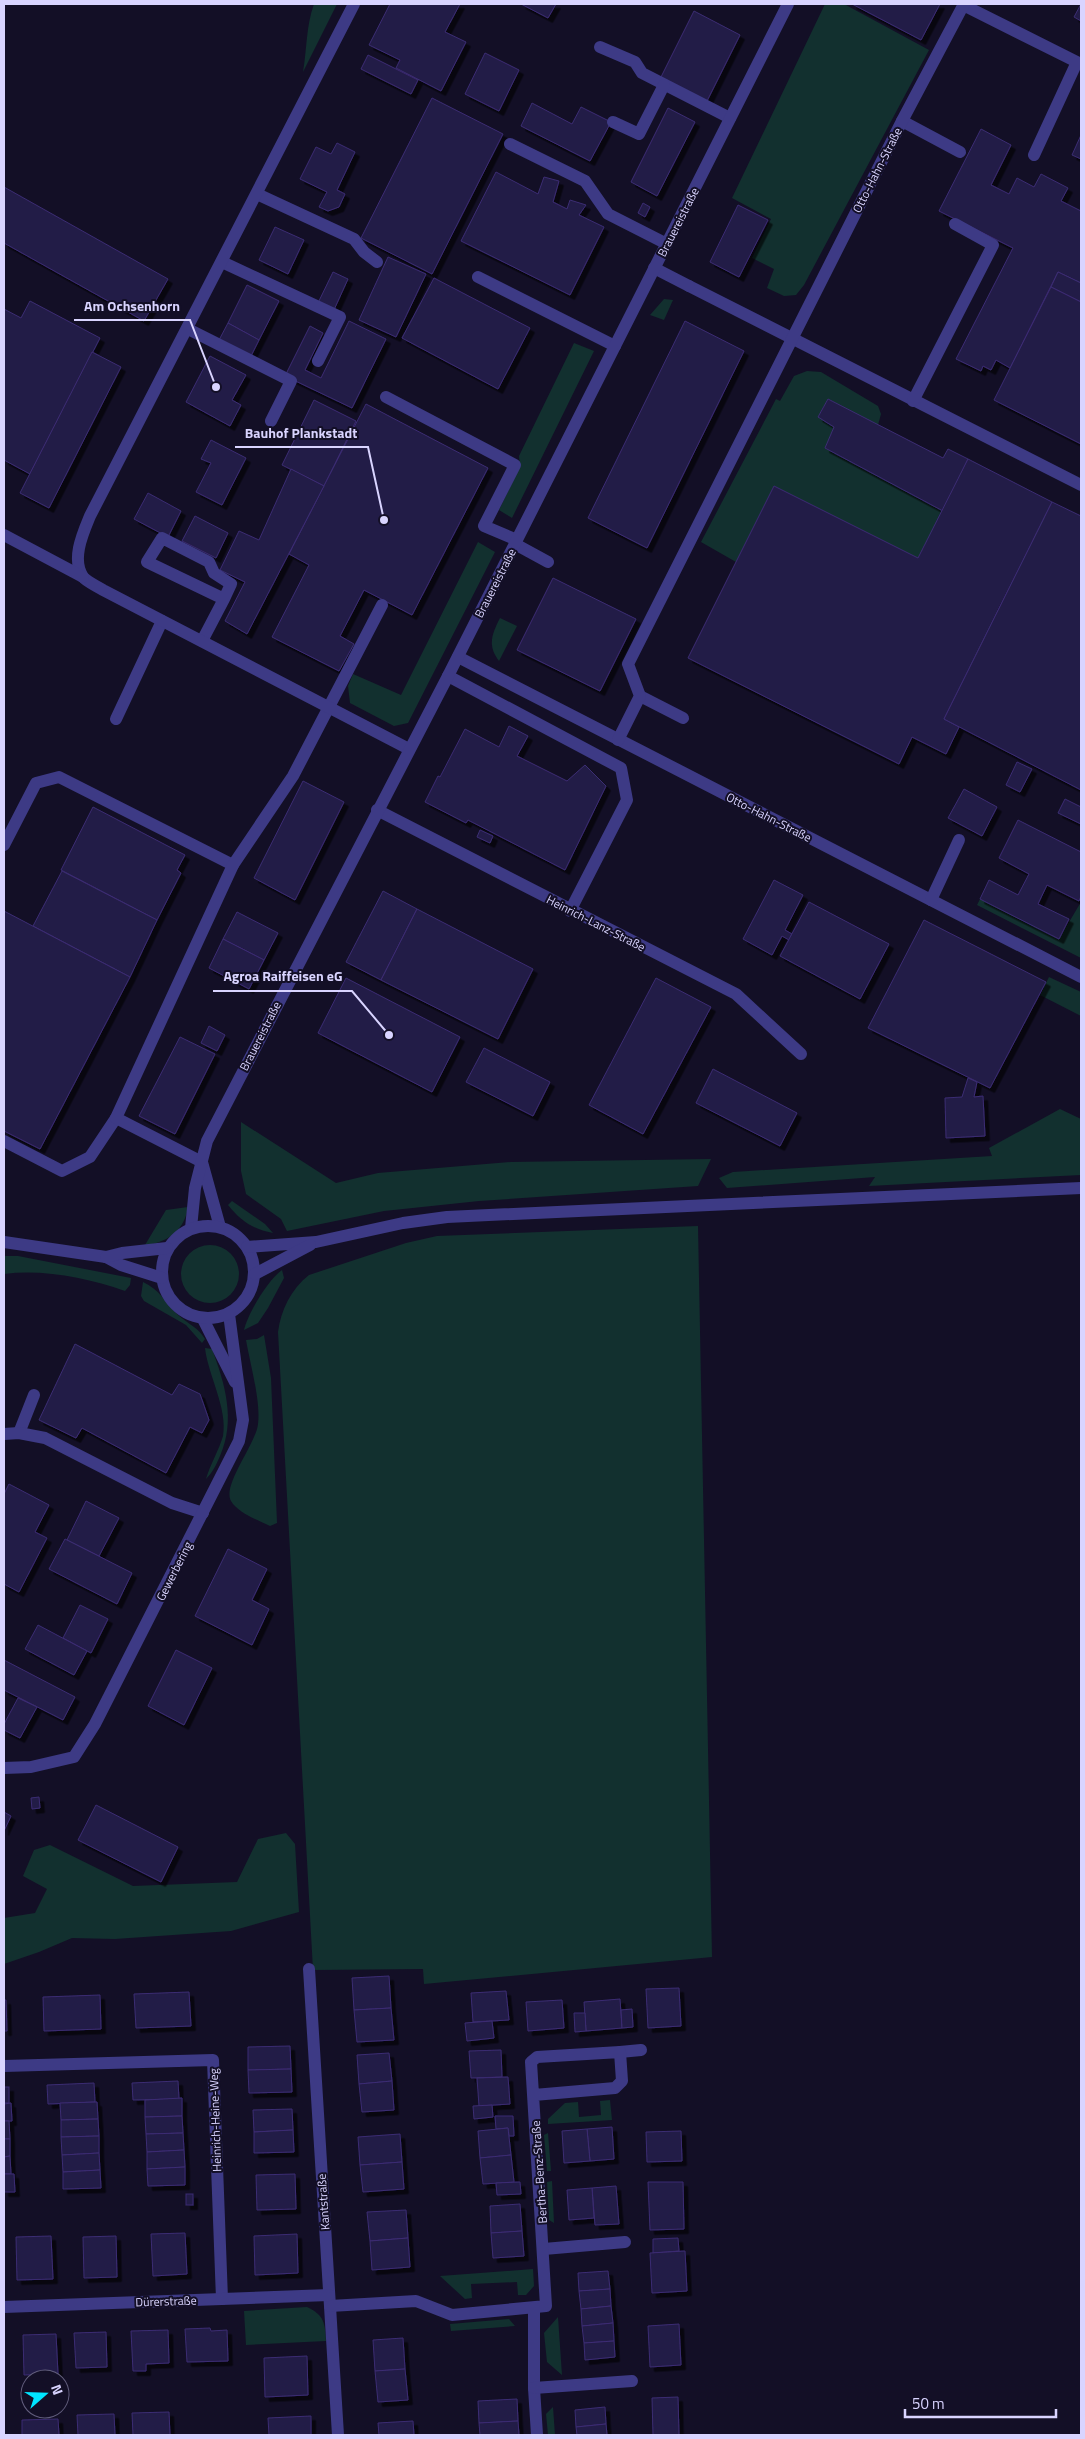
<svg xmlns="http://www.w3.org/2000/svg" width="1085" height="2439" viewBox="0 0 1085 2439" font-family="'Titillium Web',sans-serif">
<style>
.green{fill:#12302f}
.building{fill:#241b47;stroke:#3b2d73;filter:url(#shadow)}
.lines{fill:none;stroke-linecap:round;stroke-linejoin:round}
.service{stroke:#3d3a85;stroke-width:12}
.minor{stroke:#3d3a85;stroke-width:12}
.tertiary{stroke:#3d3a85;stroke-width:12}
.labels{text-anchor:middle;dominant-baseline:central;stroke-width:4;stroke-linejoin:round;paint-order:stroke}
.street-label{font-size:12px;fill:#d9d4ff;stroke:#130f26}
.leader{fill:none;stroke:#d9d4ff;stroke-width:2}
.callout-dot{fill:#d9d4ff;stroke:#130f26;stroke-width:2}
.callout-label{font-size:14px;text-anchor:middle;font-weight:bold;fill:#d9d4ff;stroke:#130f26;stroke-width:4;stroke-linejoin:round;paint-order:stroke}
</style>
<defs>
<filter id="shadow"><feDropShadow dx="4.5" dy="4.5" stdDeviation="0" flood-color="#0009"/></filter>
</defs>
<rect width="100%" height="100%" fill="#130f26"/>
<!-- green -->
<g class="green">
<path d="M314,4H337L303,72C307,49 306,26 314,4Z"/>
<polygon points="825,4 844,4 929,50 804,285 796,295 784,296 767,288 774,269 752,258 771,219 732,198"/>
<polygon points="664,299 673,300 664,320 650,315"/>
<polygon points="574,343 594,351 512,518 499,510 520,467 519,456"/>
<polygon points="807,371 821,372 878,406 881,414 878,425 828,399 818,417 834,427 825,448 943,511 918,558 774,486 736,562 701,542 776,399 780,401 794,376"/>
<polygon points="478,542 495,552 408,723 394,726 350,703 348,686 353,674 401,695"/>
<path d="M500,618L517,626L499,661C487,645 492,634 500,618Z"/>
<polygon points="980,899 1059,939 1081,902 1081,958 977,905"/>
<polygon points="1049,977 1081,992 1081,1016 1040,995"/>
<polygon points="1060,1109 1081,1119 1081,1175 869,1186 875,1177 727,1188 719,1178 733,1172 992,1156 989,1148"/>
<polygon points="241,1122 336,1183 378,1173 511,1162 711,1159 698,1186 479,1201 384,1211 287,1231 281,1219 246,1194 241,1171"/>
<path d="M232,1201L265,1224L273,1233C252,1229 241,1221 228,1205Z"/>
<path d="M188,1207C185,1229 168,1243 145,1245L166,1210Z"/>
<path d="M698,1226L712,1957L424,1984L423,1969L313,1970L278,1332C281,1310 291,1289 309,1275L406,1243L437,1236Z"/>
<circle cx="210" cy="1274" r="29"/>
<path d="M4,1256H18L131,1278L130,1285L125,1291C87,1278 44,1269 4,1274Z"/>
<path d="M282,1270L284,1278L268,1308L258,1323L244,1330C248,1313 268,1280 282,1270Z"/>
<path d="M143,1282C159,1289 166,1303 178,1315C188,1324 198,1327 205,1339L202,1343L186,1325L144,1301L141,1296Z"/>
<path d="M264,1335L271,1378L277,1523L270,1526C258,1520 238,1513 231,1501C222,1485 256,1444 258,1424C261,1402 250,1363 246,1340L257,1339Z"/>
<path d="M205,1348L212,1349C225,1384 236,1420 220,1456C216,1465 213,1472 206,1479C210,1465 219,1450 223,1436C228,1409 208,1375 205,1348Z"/>
<polygon points="286,1833 295,1844 299,1912 231,1931 115,1939 72,1938 39,1952 4,1964 4,1918 35,1913 47,1889 23,1876 34,1850 50,1845 133,1886 237,1882 258,1839"/>
<polygon points="610,2100 612,2120 548,2124 548,2119 565,2103 578,2102 579,2117 601,2115 600,2101"/>
<polygon points="548,2133 551,2171 547,2171 544,2135"/>
<polygon points="552,2181 554,2223 549,2220 547,2182"/>
<polygon points="533,2269 534,2286 526,2295 518,2295 517,2282 471,2284 472,2298 465,2299 440,2276"/>
<path d="M307,2307C324,2315 325,2323 326,2341L246,2345L244,2311Z"/>
<polygon points="558,2317 562,2375 547,2362 544,2333"/>
<polygon points="509,2319 515,2326 451,2331 450,2324"/>
<polygon points="553,2407 555,2435 548,2435 546,2414"/>
</g>
<!-- building -->
<g class="building">
<polygon points="390,4 460,4 445,32 466,42 441,91 396,68 400,60 369,45"/>
<polygon points="521,4 556,4 548,18"/>
<polygon points="852,4 940,4 921,40"/>
<polygon points="1081,4 1081,21 1074,17"/>
<polygon points="694,11 740,35 706,103 660,79"/>
<polygon points="485,53 519,70 499,111 465,94"/>
<polygon points="368,55 418,80 411,94 361,69"/>
<polygon points="432,98 503,134 432,274 361,238"/>
<polygon points="532,103 572,124 581,107 611,122 590,161 521,126"/>
<polygon points="668,108 695,122 657,196 631,182"/>
<polygon points="981,129 1011,145 991,185 1009,194 1017,178 1034,187 1041,174 1068,188 1061,201 1081,211 1081,283 1058,272 1010,368 996,360 991,370 983,366 981,371 956,359 1013,248 939,211"/>
<polygon points="1081,135 1081,159 1072,155"/>
<polygon points="337,143 355,152 337,190 345,194 339,207 328,211 319,207 327,192 300,179 316,147 331,154"/>
<polygon points="496,172 538,194 544,177 559,181 553,202 567,209 570,200 586,205 579,215 604,227 570,295 461,241"/>
<polygon points="4,187 168,279 144,321 4,243"/>
<polygon points="643,203 650,207 645,217 638,213"/>
<polygon points="738,205 768,220 739,277 710,262"/>
<polygon points="275,227 304,240 288,274 259,260"/>
<polygon points="388,257 426,274 396,337 359,320"/>
<polygon points="333,272 348,279 333,312 317,305"/>
<polygon points="1058,272 1081,283 1081,302 1051,287"/>
<polygon points="434,278 530,328 498,389 402,338"/>
<polygon points="247,285 279,301 259,340 228,323"/>
<polygon points="1051,287 1081,302 1081,444 994,400"/>
<polygon points="30,301 100,338 30,474 4,460 4,309 21,318"/>
<polygon points="349,321 386,339 352,408 285,376 310,326 323,333 305,370 321,378"/>
<polygon points="685,321 744,351 647,548 588,518"/>
<polygon points="228,323 259,340 251,356 219,340"/>
<polygon points="92,352 121,367 49,508 20,493"/>
<polygon points="210,356 246,375 232,400 241,405 230,426 186,402"/>
<polygon points="828,399 943,458 948,449 968,459 943,511 825,448 834,427 818,417"/>
<polygon points="314,400 356,421 324,486 282,465"/>
<polygon points="366,404 488,468 412,615 364,590 340,636 354,644 339,671 272,637 309,565 289,554"/>
<polygon points="211,440 246,458 222,505 196,492 211,463 201,459"/>
<polygon points="968,459 1052,502 944,719 959,727 946,754 912,737 899,764 688,658 774,486 918,558"/>
<polygon points="291,469 324,486 247,634 225,621 245,582 220,570 239,531 259,540"/>
<polygon points="148,493 181,511 168,537 134,519"/>
<polygon points="1052,502 1081,516 1081,790 944,719"/>
<polygon points="195,516 228,533 216,558 182,541"/>
<polygon points="553,578 636,619 600,691 517,650"/>
<polygon points="509,726 528,736 517,756 567,781 585,765 606,786 565,870 468,820 466,823 425,802 438,776 440,777 465,729 499,747"/>
<polygon points="1017,762 1032,769 1020,792 1006,785"/>
<polygon points="303,781 344,802 295,900 254,878"/>
<polygon points="964,789 997,807 982,836 948,818"/>
<polygon points="1065,799 1081,807 1081,824 1058,813"/>
<polygon points="93,807 185,855 177,870 181,873 157,920 61,870"/>
<polygon points="1018,820 1081,852 1081,896 1079,901 1047,885 1038,904 1069,919 1059,939 980,899 989,880 1018,895 1029,874 999,858"/>
<polygon points="480,830 493,836 490,843 477,837"/>
<polygon points="62,871 157,920 130,977 33,926"/>
<polygon points="774,880 803,895 785,930 792,934 789,940 782,936 772,955 743,939"/>
<polygon points="383,891 417,909 381,980 346,962"/>
<polygon points="809,902 889,944 860,999 780,956"/>
<polygon points="417,909 533,969 498,1039 381,980"/>
<polygon points="4,911 130,977 40,1149 4,1131"/>
<polygon points="237,912 278,933 264,960 223,939"/>
<polygon points="924,920 1046,982 990,1088 868,1028"/>
<polygon points="223,939 264,960 249,989 209,968"/>
<polygon points="346,978 460,1037 432,1092 318,1033"/>
<polygon points="656,978 711,1007 643,1134 589,1105"/>
<polygon points="209,1026 225,1035 217,1051 201,1043"/>
<polygon points="180,1037 215,1054 175,1134 139,1116"/>
<polygon points="484,1048 550,1082 533,1116 466,1082"/>
<polygon points="713,1069 797,1113 780,1146 696,1103"/>
<polygon points="968,1078 977,1082 974,1097 983,1096 985,1136 946,1138 945,1098 962,1097"/>
<polygon points="75,1344 172,1395 179,1384 200,1394 209,1420 202,1433 190,1427 166,1473 82,1428 76,1438 39,1420"/>
<polygon points="9,1484 49,1505 35,1532 47,1538 19,1592 4,1584 4,1494"/>
<polygon points="86,1501 119,1518 99,1556 67,1540"/>
<polygon points="65,1539 132,1573 117,1604 49,1569"/>
<polygon points="228,1549 267,1569 252,1600 269,1609 252,1645 195,1616"/>
<polygon points="80,1605 108,1619 91,1653 63,1638"/>
<polygon points="38,1625 87,1651 74,1675 25,1649"/>
<polygon points="176,1650 212,1668 184,1725 148,1706"/>
<polygon points="4,1660 75,1697 63,1720 4,1690"/>
<polygon points="18,1698 37,1707 20,1738 4,1730 4,1724"/>
<polygon points="39,1797 40,1808 32,1809 31,1798"/>
<polygon points="96,1805 178,1847 161,1882 78,1840"/>
<polygon points="4,1812 11,1816 4,1831"/>
<polygon points="389,1976 391,2008 354,2010 352,1978"/>
<polygon points="679,1988 681,2026 648,2028 646,1989"/>
<polygon points="506,1991 509,2020 473,2022 471,1993"/>
<polygon points="189,1992 191,2026 136,2028 134,1994"/>
<polygon points="100,1995 101,2029 44,2031 43,1997"/>
<polygon points="620,1999 622,2028 586,2031 584,2002"/>
<polygon points="4,2000 6,2000 7,2031 4,2031"/>
<polygon points="562,2000 564,2028 528,2031 526,2002"/>
<polygon points="391,2008 394,2040 357,2042 354,2010"/>
<polygon points="632,2009 633,2027 622,2028 621,2010"/>
<polygon points="574,2013 585,2013 586,2031 575,2032"/>
<polygon points="492,2021 494,2038 467,2041 465,2023"/>
<polygon points="290,2046 291,2069 248,2070 248,2047"/>
<polygon points="501,2050 502,2077 471,2078 469,2051"/>
<polygon points="389,2053 392,2081 359,2084 357,2055"/>
<polygon points="291,2069 292,2092 249,2093 248,2070"/>
<polygon points="508,2077 510,2104 479,2106 477,2078"/>
<polygon points="178,2081 179,2099 133,2100 132,2083"/>
<polygon points="392,2081 394,2110 362,2112 359,2084"/>
<polygon points="94,2083 95,2102 48,2104 47,2085"/>
<rect x="4" y="2087" width="5" height="16"/>
<polygon points="182,2098 182,2116 145,2117 145,2100"/>
<polygon points="97,2102 98,2119 61,2120 60,2103"/>
<polygon points="11,2103 12,2121 4,2121 4,2104"/>
<polygon points="492,2105 493,2117 474,2119 473,2106"/>
<polygon points="292,2109 293,2130 254,2132 253,2110"/>
<polygon points="182,2116 183,2133 146,2134 145,2117"/>
<polygon points="495,2116 513,2116 514,2136 509,2136 508,2128 496,2129"/>
<polygon points="98,2119 99,2136 61,2137 61,2120"/>
<polygon points="4,2121 9,2121 10,2139 4,2139"/>
<polygon points="612,2127 614,2159 590,2161 587,2129"/>
<polygon points="508,2128 511,2155 480,2158 478,2131"/>
<polygon points="587,2129 590,2161 564,2163 562,2131"/>
<polygon points="293,2130 294,2152 254,2153 254,2132"/>
<polygon points="681,2131 682,2161 647,2162 646,2132"/>
<polygon points="183,2133 184,2150 147,2152 146,2134"/>
<polygon points="400,2134 402,2162 360,2165 358,2137"/>
<polygon points="99,2136 99,2153 62,2155 61,2137"/>
<polygon points="4,2139 10,2139 10,2156 4,2157"/>
<polygon points="184,2150 185,2167 147,2169 147,2152"/>
<polygon points="99,2153 100,2170 63,2172 62,2155"/>
<polygon points="511,2155 514,2182 483,2184 480,2158"/>
<polygon points="10,2156 11,2174 4,2174 4,2157"/>
<polygon points="402,2162 404,2189 363,2192 360,2165"/>
<polygon points="185,2167 185,2185 148,2186 147,2169"/>
<polygon points="100,2170 101,2188 63,2189 63,2172"/>
<polygon points="4,2174 14,2174 15,2192 4,2192"/>
<polygon points="295,2174 296,2209 257,2210 256,2175"/>
<polygon points="520,2182 521,2194 497,2195 496,2183"/>
<polygon points="648,2182 683,2182 684,2229 650,2230"/>
<polygon points="616,2186 619,2224 595,2225 592,2188"/>
<polygon points="592,2188 594,2218 569,2220 567,2190"/>
<rect x="186" y="2194" width="7" height="11"/>
<polygon points="520,2204 522,2231 491,2233 490,2206"/>
<polygon points="406,2210 408,2238 370,2241 367,2212"/>
<polygon points="522,2231 524,2256 493,2258 491,2233"/>
<polygon points="185,2233 187,2274 153,2276 151,2234"/>
<polygon points="297,2234 298,2273 255,2275 254,2236"/>
<polygon points="51,2236 53,2279 17,2280 16,2237"/>
<polygon points="116,2236 117,2277 84,2278 83,2237"/>
<polygon points="408,2238 410,2267 372,2270 370,2241"/>
<polygon points="678,2238 679,2251 653,2253 653,2239"/>
<polygon points="685,2251 687,2291 652,2293 650,2253"/>
<polygon points="608,2271 610,2289 579,2291 578,2273"/>
<polygon points="610,2289 611,2306 581,2309 579,2291"/>
<polygon points="611,2306 613,2323 582,2326 581,2309"/>
<polygon points="613,2323 614,2341 584,2343 582,2326"/>
<polygon points="679,2324 681,2365 650,2367 648,2326"/>
<polygon points="210,2328 211,2331 227,2330 228,2361 187,2362 185,2329"/>
<polygon points="168,2330 169,2363 146,2364 146,2371 133,2371 131,2331"/>
<polygon points="106,2332 107,2367 76,2368 74,2333"/>
<polygon points="56,2334 58,2374 24,2375 23,2335"/>
<polygon points="403,2338 405,2369 375,2371 373,2340"/>
<polygon points="614,2341 615,2357 585,2360 584,2343"/>
<polygon points="307,2356 308,2395 265,2397 264,2358"/>
<polygon points="405,2369 408,2400 378,2402 375,2371"/>
<polygon points="678,2397 679,2435 653,2435 652,2398"/>
<polygon points="517,2399 518,2421 479,2423 478,2401"/>
<polygon points="605,2407 606,2424 576,2427 575,2410"/>
<polygon points="169,2412 170,2435 133,2435 132,2413"/>
<polygon points="114,2414 115,2435 78,2435 77,2415"/>
<polygon points="311,2416 311,2435 269,2435 268,2418"/>
<polygon points="58,2419 59,2435 22,2435 22,2420"/>
<polygon points="413,2421 414,2435 379,2435 378,2423"/>
<polygon points="518,2421 519,2435 480,2435 479,2423"/>
<polygon points="606,2424 607,2435 577,2435 576,2427"/>
</g>
<g class="lines">
<!-- service -->
<g class="service">
<polyline points="963,5 1077,62 1034,155"/>
<polyline points="600,47 635,62 642,73 730,118"/>
<polyline points="902,121 960,152"/>
<polyline points="613,122 639,134 664,85"/>
<polyline points="510,144 585,181 608,214 667,244"/>
<polyline points="257,194 354,239 364,252 377,262"/>
<polyline points="222,262 340,317 318,361"/>
<polyline points="478,277 615,346"/>
<polyline points="689,286 1081,485"/>
<polyline points="188,329 291,381 271,421"/>
<polyline points="386,397 515,465 484,526 517,540"/>
<polyline points="913,401 993,245 955,224"/>
<polyline points="515,544 548,562"/>
<polyline points="202,641 224,599 147,562 162,538 209,562 214,573 231,584 224,599"/>
<polyline points="458,657 1081,977"/>
<polyline points="448,676 621,768 627,800 570,911"/>
<polyline points="640,696 683,718"/>
<polyline points="116,719 162,621"/>
<polyline points="618,740 640,696 628,664 902,121 964,4"/>
<polyline points="4,845 36,783 59,777 233,865"/>
<polyline points="931,900 959,840"/>
<polyline points="4,1141 62,1171 90,1157 116,1118"/>
<polyline points="202,1162 116,1118 233,865 293,776 382,605"/>
<polyline points="19,1433 34,1395"/>
</g>
<!-- minor -->
<g class="minor">
<path d="M354,4L90,516C83,533 71,559 83,577C87,582 97,586 103,590L409,749"/>
<polyline points="654,268 689,286"/>
<polyline points="4,535 83,577"/>
<polyline points="377,810 736,994 801,1054"/>
<polyline points="202,1162 220,1227"/>
<polyline points="191,1228 195,1188 207,1141 448,676 788,4"/>
<polyline points="203,1319 235,1382"/>
<polyline points="4,1434 19,1433 45,1438 172,1503 203,1513"/>
<polyline points="4,1768 31,1767 74,1757 95,1724 239,1441 243,1420 229,1314"/>
<polyline points="309,1969 338,2435"/>
<polyline points="620,2052 641,2050"/>
<polyline points="4,2066 213,2060 222,2299"/>
<polyline points="544,2249 625,2242"/>
<polyline points="330,2306 416,2301 452,2315 546,2306 531,2062 537,2057 620,2052 622,2081 615,2088 534,2095"/>
<polyline points="4,2307 329,2295"/>
<polyline points="534,2308 534,2388 537,2435"/>
<polyline points="534,2388 632,2381"/>
</g>
<!-- tertiary -->
<g class="tertiary">
<circle cx="208" cy="1272" r="46"/>
<polyline points="4,1242 106,1257 121,1265 162,1278"/>
<polyline points="247,1247 316,1242 403,1223 447,1217 1081,1188"/>
<polyline points="106,1257 122,1253 167,1248"/>
<polyline points="255,1274 310,1245"/>
</g>
</g>
<g class="labels">
<!-- street labels -->
<g class="street-label">
<text transform="translate(877 170) rotate(-63)">Otto-Hahn-Straße</text>
<text transform="translate(678 222) rotate(-63)">Brauereistraße</text>
<text transform="translate(495 583) rotate(-63)">Brauereistraße</text>
<text transform="translate(769 817) rotate(27)">Otto-Hahn-Straße</text>
<text transform="translate(596 923) rotate(27)">Heinrich-Lanz-Straße</text>
<text transform="translate(260 1036) rotate(-63)">Brauereistraße</text>
<text transform="translate(174 1571) rotate(-63)">Gewerbering</text>
<text transform="translate(215 2120) rotate(-92)">Heinrich-Heine-Weg</text>
<text transform="translate(539 2172) rotate(-94)">Bertha-Benz-Straße</text>
<text transform="translate(323 2202) rotate(-94)">Kantstraße</text>
<text transform="translate(166 2301) rotate(-2)">Dürerstraße</text>
</g>
</g>
<!-- callouts -->
<path class="leader" d="M216 387L190 320H74M384 520L368 447H235M389 1035L352 991H213"/>
<g class="callout-dot">
<circle cx="216" cy="387" r="5"/>
<circle cx="384" cy="520" r="5"/>
<circle cx="389" cy="1035" r="5"/>
</g>
<g class="callout-label">
<text x="132" y="311">Am Ochsenhorn</text>
<text x="301" y="438">Bauhof Plankstadt</text>
<text x="283" y="981">Agroa Raiffeisen eG</text>
</g>
<!-- border -->
<rect width="1085" height="2439" fill="none" stroke="#d9d4ff" stroke-width="10"/>
<!-- north arrow -->
<g transform="translate(45 2394) rotate(70)"><circle r="24" fill="#130f26" stroke="#625e7d"/>
<path d="M0-4L9 19L0 12L-9 19Z" fill="#00e5ff"/>
<text y="-8" font-size="14" font-weight="bold" text-anchor="middle" fill="#d9d4ff">N</text>
</g>
<!-- scale -->
<path d="M905 2409v8h151v-8" fill="none" stroke="#d9d4ff" stroke-width="2.5"/>
<text x="912" y="2409" font-size="15" fill="#d9d4ff" stroke="#130f26" stroke-width="4" paint-order="stroke">50 m</text>
</svg>
